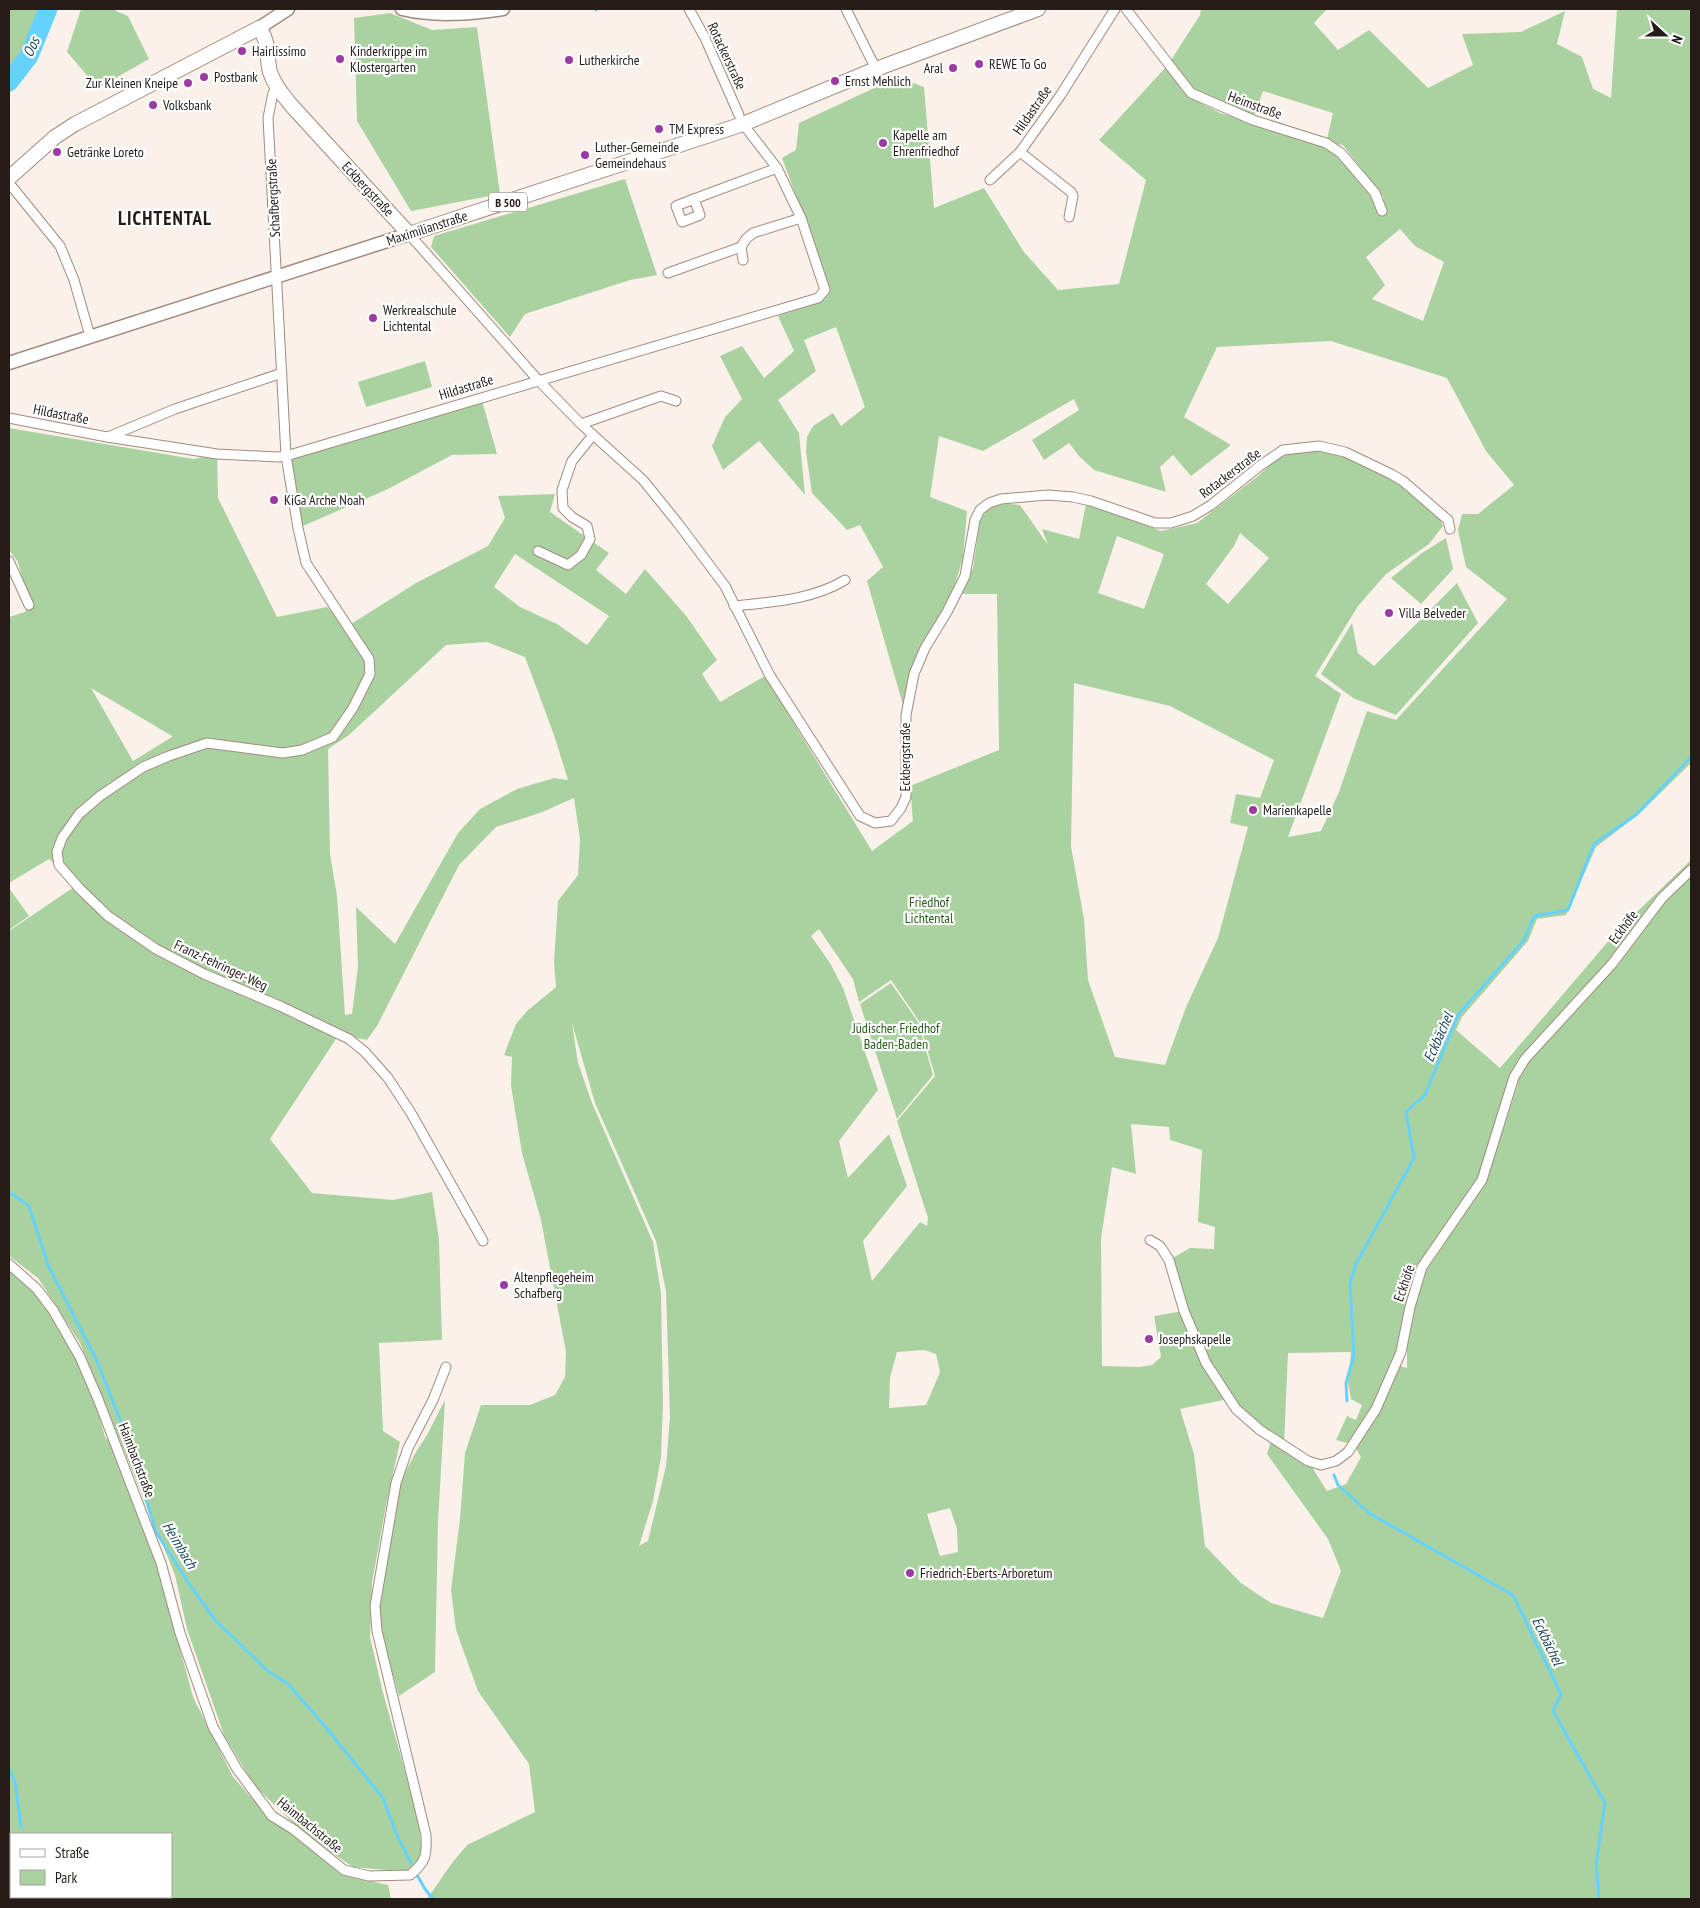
<svg xmlns="http://www.w3.org/2000/svg" width="1700" height="1908" viewBox="0 0 1700 1908" font-family="'PT Sans Narrow',sans-serif">
<style>
.green{fill:#aad2a0;fill-rule:evenodd}
.lines{fill:none;stroke-linecap:round;stroke-linejoin:round}
.stream{stroke:#64d2fc;stroke-width:3}
.river{stroke:#64d2fc;stroke-width:19}
.minor-casing{stroke:#a28b7e;stroke-width:11}
.secondary-casing{stroke:#a28b7e;stroke-width:15}
.primary-casing{stroke:#a28b7e;stroke-width:16}
.minor{stroke:#fff;stroke-width:9}
.secondary{stroke:#fff;stroke-width:12}
.primary{stroke:#fff;stroke-width:14}
.poi-dot{fill:#9b3aa2;stroke:#fff;stroke-width:2}
.labels{text-anchor:middle;dominant-baseline:central;stroke-width:4.5;stroke-linejoin:round;paint-order:stroke}
.shield{fill:#fff;stroke:#66605d;stroke-width:1}
.shield-label{font-size:12px;font-weight:bold;fill:#251c17}
.poi-label{font-size:14px;fill:#251c17;stroke:#fff;text-anchor:start}
.street-label{font-size:14px;fill:#251c17;stroke:#fff}
.park-label{font-size:14px;fill:#275f19;stroke:#fff}
.water-label{font-size:15px;font-style:italic;fill:#1a4a5b;stroke:#fff}
.district-label{font-size:19px;font-weight:bold;letter-spacing:1px;fill:#251c17;stroke:#fff}
</style>
<rect width="100%" height="100%" fill="#fbf1eb"/>
<!-- green -->
<g class="green">
<polygon points="9,9 49,9 34,56 9,89"/>
<polygon points="81,9 116,9 116,11 128,16 149,59 98,88 67,52"/>
<path d="M1201,9H1327L1314,23L1338,50L1369,30L1428,88L1473,65L1462,34L1521,32L1565,11L1557,44L1582,57L1593,89L1611,98L1617,9H1691V763L1638,815L1596,847L1566,915L1537,919L1528,941L1462,1017L1456,1030L1500,1068L1617,931L1691,860V1899H427L452,1863L467,1845L535,1812L529,1764L478,1691L456,1630L451,1590L460,1519L465,1453L481,1405H530L555,1395L565,1377L566,1352L541,1220L522,1153L511,1086L512,1057L504,1055L516,1024L527,1011L556,987L554,963L558,901L578,875L580,839L574,798L540,813L496,827L459,865L377,1026L367,1040L356,1038C288,1006 216,982 152,943C126,927 102,907 79,888L94,909L161,958L201,978L316,1026L336,1039L270,1139L312,1193L393,1200L432,1192L439,1240L442,1340L379,1343L383,1431L400,1442L386,1505L372,1583L370,1637L382,1689L418,1818L422,1852L419,1860L406,1872L353,1867L323,1847L289,1819L254,1785L224,1735L187,1629L175,1575L80,1343L38,1278L9,1256V931L77,885L49,859L9,883V617L25,612L29,605L18,562L9,550V428L194,459L217,454L218,498L277,617L327,607L348,626L416,583L488,546L505,518L498,496L555,494L550,512L609,553L596,570L626,594L645,569L687,617L717,660L702,674L720,702L765,676L872,851L913,821L910,786L999,750L997,594H962L973,568L980,522L987,509L998,503L1020,505L1048,545L1042,529L1079,539L1086,504L1161,531L1197,523L1258,476L1281,455L1319,450L1341,454L1401,483L1438,515L1443,526L1429,544L1386,574L1358,606L1315,676L1341,694L1288,837L1321,831L1339,792L1367,711L1396,720L1507,599L1466,567L1458,530L1462,514H1478L1514,485L1486,451L1447,378L1331,341L1217,347L1184,417L1231,445L1191,476L1173,455L1160,467L1166,492L1094,470L1079,456L1069,443L1044,460L1032,440L1079,410L1074,399L983,451L939,436L930,497L967,511L963,557L947,612L925,648L906,715L867,581L883,567L860,525L847,530L812,493L806,452L807,437L813,426L833,413L841,426L865,407L836,327L804,340L816,371L778,400L799,433L805,495L759,441L723,470L712,446L725,417L742,399L720,356L742,346L764,378L794,351L778,316L825,299L803,239L809,231L782,158L796,150L799,123L898,77L924,87L934,208L984,188L1024,252L1058,290L1119,284L1146,180L1099,140L1166,67L1189,97L1220,113L1325,144L1364,185L1375,204L1384,198L1343,145L1326,143L1333,113L1263,91L1253,120L1191,88L1171,60L1200,15ZM1400,229L1415,246L1444,262L1423,321L1372,299L1385,285L1366,257ZM1240,533L1269,558L1228,604L1206,584L1234,546ZM1117,536L1164,554L1144,609L1098,593ZM515,554L609,616L587,645L557,624L520,607L494,587ZM487,642L525,657L554,735L568,780L554,778L517,789L480,809L458,833L395,944L356,907L358,966L352,1014L345,1015L337,896L330,854L328,749L349,735L446,645ZM1074,683L1170,706L1274,760L1260,798L1236,794L1230,823L1248,827L1218,938L1186,1007L1165,1065L1115,1057L1088,980L1084,919L1071,846ZM91,688L172,736V737L133,761ZM819,929L853,979L859,1002L891,980L919,1021L935,1076L897,1121L928,1218L927,1226L920,1222L872,1281L863,1241L907,1186L889,1134L848,1178L839,1141L878,1090L843,988L830,963L811,936ZM572,1023L595,1103L656,1241L666,1292L670,1417L666,1466L648,1541L639,1546L653,1501L661,1457L663,1405L661,1293L653,1242L592,1103L578,1063ZM1512,1079L1518,1084L1486,1182L1424,1274L1415,1301L1407,1341V1368L1393,1364L1407,1303L1455,1213L1478,1180ZM1131,1124L1169,1127L1170,1140L1202,1150L1198,1222L1215,1227L1214,1249L1190,1248L1169,1260L1183,1311L1154,1316L1161,1357L1152,1365L1140,1367L1102,1366L1101,1238L1112,1167L1136,1174ZM924,1350L936,1354L940,1372L926,1405L889,1408L890,1378L897,1352ZM1351,1352L1348,1383L1351,1399L1362,1405L1356,1420L1347,1416L1336,1440L1354,1445L1361,1457L1346,1484L1327,1491L1308,1461L1284,1446L1288,1353ZM1228,1399L1272,1438L1267,1454L1328,1539L1341,1571L1323,1618L1271,1603L1241,1583L1205,1546L1194,1454L1180,1409ZM950,1508L957,1529L958,1552L940,1556L927,1514Z"/>
<polygon points="390,13 432,30 477,27 500,194 411,211 357,121 354,18"/>
<polygon points="625,179 657,275 630,280 525,314 510,337 431,247 434,236"/>
<polygon points="425,361 432,387 366,407 358,382"/>
<polygon points="481,397 497,454 452,455 386,490 298,528 286,456"/>
<polygon points="1446,538 1453,569 1421,604 1391,578 1422,553"/>
<polygon points="1457,583 1478,623 1396,715 1353,698 1321,674 1352,623 1358,653 1374,666"/>
<polygon points="9,888 29,916 9,930"/>
<polygon points="891,983 918,1022 933,1075 897,1119 860,1004"/>
<path d="M9,1267L31,1286L58,1320L99,1405V1415L105,1437L113,1447L159,1572L193,1697L233,1777L270,1819L299,1839L340,1874L388,1885L391,1899H9ZM11,1834H171V1897H11Z"/>
<polygon points="445,1400 438,1522 435,1672 399,1696 380,1629 380,1601 400,1482 417,1450 427,1435"/>
</g>
<g class="lines">
<!-- stream -->
<g class="stream">
<polyline points="595,9 596,10"/>
<polyline points="9,1192 29,1206 48,1265 97,1361 129,1443 156,1532 192,1588 216,1621 268,1671 288,1684 323,1724 383,1798 396,1833 411,1863"/>
<polyline points="1347,1401 1346,1383 1354,1355 1350,1284 1356,1264 1414,1158 1406,1112 1425,1095 1458,1015 1524,940 1534,916 1568,910 1594,844 1637,814 1691,757"/>
<polyline points="1334,1475 1338,1485 1369,1513 1513,1595 1561,1694 1553,1711 1605,1803 1596,1865 1599,1899"/>
<polyline points="9,1770 15,1782 21,1827"/>
<polyline points="417,1875 425,1889 433,1899"/>
<polyline points="67,1897 68,1899"/>
</g>
<!-- river -->
<polyline class="river" points="9,82 29,56 48,9"/>
<!-- minor casing -->
<g class="minor-casing">
<g id="minor">
<polyline points="689,9 705,38 739,115"/>
<polyline points="846,9 876,69"/>
<polyline points="1126,9 1191,93 1253,120 1326,143 1341,153 1375,193 1382,211"/>
<polyline points="277,87 273,93 268,118 286,456 298,528 306,563 369,659 370,674 353,708 333,737 302,750 283,753 207,743 169,756 143,767 100,796 79,814 62,838 57,852 59,865 80,889 108,916 156,949 204,974 280,1006 349,1039 365,1052 388,1078 411,1113 483,1241"/>
<polyline points="1020,152 1071,192 1073,196 1069,217"/>
<polyline points="990,180 1020,152 1060,96 1115,9"/>
<polyline points="9,183 60,246 74,280 90,336"/>
<polyline points="694,199 777,168"/>
<polygon points="694,199 700,215 682,222 676,206"/>
<polyline points="409,234 538,380 581,424 643,480 677,522 725,586 769,674 860,816 875,823 891,821 901,808 906,797 906,715 914,674 925,648 947,612 965,576 975,520 980,510 989,503 1001,499 1048,495 1073,497 1091,501 1155,523 1171,523 1193,516 1211,505 1261,465 1283,450 1319,446 1345,452 1391,474 1403,481 1448,520 1450,529"/>
<polyline points="741,247 743,260"/>
<polyline points="668,273 741,247 746,239 753,233 801,218"/>
<polyline points="9,418 107,437 217,454 278,457 286,456 818,298 825,290 801,218 777,168 743,124"/>
<polyline points="581,424 661,396 676,401"/>
<polyline points="108,437 175,409 282,373"/>
<polyline points="538,551 568,565 581,555 590,539 587,526 572,517 563,508 562,490 572,461 593,435"/>
<polyline points="9,561 29,605"/>
<path d="M734,606C772,602 812,600 845,580"/>
<polyline points="1150,1240 1160,1246 1169,1260 1184,1311 1206,1363 1236,1409 1260,1430 1308,1461 1321,1465 1336,1461 1348,1452 1376,1409 1401,1352 1410,1307 1422,1267 1482,1180 1514,1077 1525,1059 1612,964 1662,898 1691,870"/>
<path d="M9,1264L37,1289L53,1310L80,1357L98,1399L161,1563L180,1633L213,1727L237,1769L272,1816L293,1829L344,1870L369,1876L410,1875C426,1862 427,1855 426,1835L377,1631L375,1606L396,1483L408,1448L433,1400L446,1367"/>
</g>
</g>
<!-- secondary casing -->
<g class="secondary-casing">
<g id="secondary">
<path d="M402,9C435,17 470,14 503,9"/>
<polyline points="259,28 288,9"/>
<polyline points="9,363 409,234"/>
</g>
</g>
<!-- primary casing -->
<g class="primary-casing">
<path id="primary" d="M9,178L55,137L75,124L259,28C270,42 266,56 270,72C274,85 283,95 291,105L409,234L743,124L876,69L1038,9"/>
</g>
<!-- minor -->
<use href="#minor" class="minor"/>
<!-- secondary -->
<use href="#secondary" class="secondary"/>
<!-- primary -->
<use href="#primary" class="primary"/>
</g>
<!-- markers -->
<g class="poi-dot">
<circle cx="242" cy="51" r="5"/>
<circle cx="340" cy="59" r="5"/>
<circle cx="569" cy="60" r="5"/>
<circle cx="979" cy="64" r="5"/>
<circle cx="953" cy="68" r="5"/>
<circle cx="204" cy="77" r="5"/>
<circle cx="835" cy="81" r="5"/>
<circle cx="188" cy="83" r="5"/>
<circle cx="153" cy="105" r="5"/>
<circle cx="659" cy="129" r="5"/>
<circle cx="883" cy="143" r="5"/>
<circle cx="57" cy="152" r="5"/>
<circle cx="585" cy="155" r="5"/>
<circle cx="373" cy="318" r="5"/>
<circle cx="274" cy="500" r="5"/>
<circle cx="1389" cy="613" r="5"/>
<circle cx="1253" cy="810" r="5"/>
<circle cx="504" cy="1285" r="5"/>
<circle cx="1149" cy="1339" r="5"/>
<circle cx="910" cy="1573" r="5"/>
</g>
<g class="labels">
<!-- shield labels -->
<rect class="shield" x="489" y="192.5" width="38" height="19" rx="4"/>
<g class="shield-label">
<text x="508" y="202">B 500</text>
</g>
<!-- poi labels -->
<g class="poi-label">
<text x="252" y="51">Hairlissimo</text>
<text x="350" y="51">Kinderkrippe im<tspan x="350" dy="16">Klostergarten</tspan></text>
<text x="579" y="60">Lutherkirche</text>
<text x="989" y="64">REWE To Go</text>
<text x="943" y="68" text-anchor="end">Aral</text>
<text x="214" y="77">Postbank</text>
<text x="845" y="81">Ernst Mehlich</text>
<text x="178" y="83" text-anchor="end">Zur Kleinen Kneipe</text>
<text x="163" y="105">Volksbank</text>
<text x="669" y="129">TM Express</text>
<text x="893" y="135">Kapelle am<tspan x="893" dy="16">Ehrenfriedhof</tspan></text>
<text x="595" y="147">Luther-Gemeinde<tspan x="595" dy="16">Gemeindehaus</tspan></text>
<text x="67" y="152">Getränke Loreto</text>
<text x="383" y="310">Werkrealschule<tspan x="383" dy="16">Lichtental</tspan></text>
<text x="284" y="500">KiGa Arche Noah</text>
<text x="1399" y="613">Villa Belveder</text>
<text x="1263" y="810">Marienkapelle</text>
<text x="514" y="1277">Altenpflegeheim<tspan x="514" dy="16">Schafberg</tspan></text>
<text x="1159" y="1339">Josephskapelle</text>
<text x="920" y="1573">Friedrich-Eberts-Arboretum</text>
</g>
<!-- street labels -->
<g class="street-label">
<text transform="translate(727 56) rotate(65)">Rotackerstraße</text>
<text transform="translate(1255 105) rotate(20)">Heimstraße</text>
<text transform="translate(1032 110) rotate(-55)">Hildastraße</text>
<text transform="translate(368 189) rotate(47)">Eckbergstraße</text>
<text transform="translate(273 198) rotate(-93)">Schafbergstraße</text>
<text transform="translate(427 228) rotate(-18)">Maximilianstraße</text>
<text transform="translate(466 387) rotate(-17)">Hildastraße</text>
<text transform="translate(61 414) rotate(11)">Hildastraße</text>
<text transform="translate(1230 473) rotate(-37)">Rotackerstraße</text>
<text transform="translate(905 757) rotate(-90)">Eckbergstraße</text>
<text transform="translate(1623 927) rotate(-53)">Eckhöfe</text>
<text transform="translate(221 965) rotate(25)">Franz-Fehringer-Weg</text>
<text transform="translate(1404 1283) rotate(-71)">Eckhöfe</text>
<text transform="translate(137 1460) rotate(69)">Haimbachstraße</text>
<text transform="translate(310 1825) rotate(39)">Haimbachstraße</text>
</g>
<!-- park labels -->
<g class="park-label">
<text x="929" y="902">Friedhof<tspan x="929" dy="16">Lichtental</tspan></text>
<text x="896" y="1028">Jüdischer Friedhof<tspan x="896" dy="16">Baden-Baden</tspan></text>
</g>
<!-- water labels -->
<g class="water-label">
<text transform="translate(31 47) rotate(-65)">Oos</text>
<text transform="translate(1438 1037) rotate(-66)">Eckbächel</text>
<text transform="translate(180 1545) rotate(59)">Heimbach</text>
<text transform="translate(1548 1641) rotate(64)">Eckbächel</text>
</g>
<!-- district labels -->
<g class="district-label">
<text x="165" y="218">LICHTENTAL</text>
</g>
</g>
<!-- border -->
<rect width="1700" height="1908" fill="none" stroke="#251c17" stroke-width="20"/>
<!-- legend -->
<rect x="10" y="1833" width="162" height="65" fill="#ffffff" stroke="#a8a4a2"/>
<rect x="20" y="1849" width="25" height="8" fill="#ffffff" stroke="#a8a4a2"/>
<text x="55" y="1858" font-size="15" fill="#251c17">Straße</text>
<rect x="20" y="1870" width="25" height="15" fill="#aad2a0" stroke="#a8a4a2"/>
<text x="55" y="1883" font-size="15" fill="#251c17">Park</text>
<!-- north arrow -->
<g transform="translate(1665 35) rotate(111)" stroke="#ffffff" stroke-width="4" paint-order="stroke">
<path d="M0-4L9 19L0 12L-9 19Z" fill="#251c17"/>
<text y="-8" font-size="14" font-weight="bold" text-anchor="middle" fill="#251c17">N</text>
</g>
</svg>
